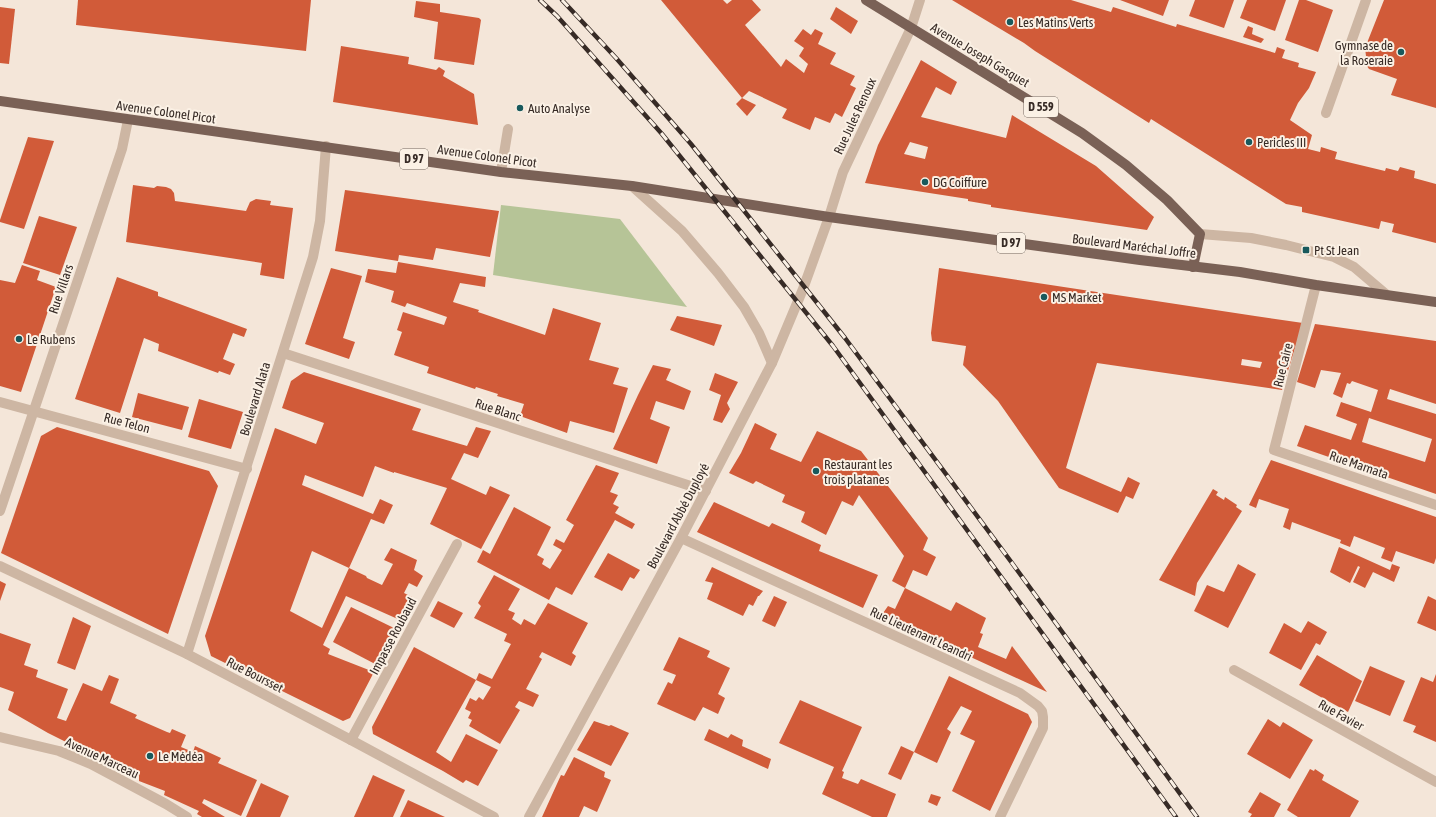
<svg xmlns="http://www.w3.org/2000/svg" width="1436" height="817" viewBox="0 0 1436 817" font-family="'Asap Condensed',sans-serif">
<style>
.green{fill:#b6c497}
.building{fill:#d15b39;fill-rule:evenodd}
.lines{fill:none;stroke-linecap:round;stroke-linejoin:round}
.minor{stroke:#cdb6a3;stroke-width:10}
.major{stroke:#7a6156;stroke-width:10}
.rail-casing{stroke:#372b26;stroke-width:4.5}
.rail{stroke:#fbf1e5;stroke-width:3;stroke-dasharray:9;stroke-linecap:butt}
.poi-dot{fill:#18595c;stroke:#fbf1e5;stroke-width:1.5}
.labels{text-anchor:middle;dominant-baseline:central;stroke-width:4;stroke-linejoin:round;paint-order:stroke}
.shield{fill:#fbf1e5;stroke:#72665f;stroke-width:1}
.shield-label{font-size:12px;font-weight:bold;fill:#372b26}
.poi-label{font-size:13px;fill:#372b26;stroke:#fbf1e5;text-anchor:start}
.street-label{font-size:13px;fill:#372b26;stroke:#fbf1e5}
</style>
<rect width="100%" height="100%" fill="#f4e6d9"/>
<!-- green -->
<polygon class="green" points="501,205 620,219 687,307 493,275"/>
<!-- building -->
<g class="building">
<polygon points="78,0 311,0 306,51 76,25"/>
<polygon points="661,0 723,0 727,4 732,0 752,0 761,10 745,25 781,67 786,59 804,73 808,64 799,56 804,48 794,41 803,29 811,35 815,29 823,33 818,44 836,53 830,64 855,76 850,85 856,88 842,117 835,113 830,123 815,117 810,130 782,118 787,109 749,91 742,98"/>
<polygon points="952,0 1071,0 1111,12 1113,7 1176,27 1177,24 1275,53 1277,47 1285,50 1282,58 1299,63 1298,67 1316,72 1309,88 1298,103 1290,120 1312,135 1308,149 1320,152 1321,147 1337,152 1335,159 1385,171 1386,168 1398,171 1400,167 1415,171 1414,178 1436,184 1436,243 1392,232 1394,224 1381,221 1379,229 1302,212 1302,207 1286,204 1151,119 1149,123 1035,51 1024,43"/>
<polygon points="1120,0 1169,0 1163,16"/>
<polygon points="1195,0 1234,0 1224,28 1189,16"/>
<polygon points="1247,0 1286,0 1275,31 1240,18"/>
<polygon points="1299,0 1306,0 1333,10 1318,52 1285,40"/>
<polygon points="1384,0 1436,0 1436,108 1391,95 1397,79 1369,69 1364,62 1366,56 1365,48"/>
<polygon points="416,1 440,4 440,12 479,18 481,20 474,65 434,59 438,22 414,17"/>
<polygon points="0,7 15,9 9,64 0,63"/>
<polygon points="836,7 858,21 851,34 830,19"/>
<polygon points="1248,26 1253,28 1252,34 1264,39 1261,43 1243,37"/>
<polygon points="341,46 409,57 408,64 436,70 439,67 445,71 443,76 474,94 478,125 333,102"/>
<path d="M921,60L957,82L951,95L936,87L921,117L1006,138L1012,115L1096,166L1154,217L1147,230L991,207V205L968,201V199L865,183L878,145ZM910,142L928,147L925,159L904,154Z"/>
<polygon points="742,98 756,105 747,116 736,104"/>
<polygon points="28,137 54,141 24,229 0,222 0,220"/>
<polygon points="133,185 154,188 157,186 166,187 171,189 174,193 175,201 246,211 250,202 256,199 271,201 270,205 293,208 284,279 260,275 262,263 126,242"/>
<polygon points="345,190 499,211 490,257 436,248 433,260 399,255 398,261 335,251"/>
<polygon points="39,216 77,227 60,275 23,263"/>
<polygon points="398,262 486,277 485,287 460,283 453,302 479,310 478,312 545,335 553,308 601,323 589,360 619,368 613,384 628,388 614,433 570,421 567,433 520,416 524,404 497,396 498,394 476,387 475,389 427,373 429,367 394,355 402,332 397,330 403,312 444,325 447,317 407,303 405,307 391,302 394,291 365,282 368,269 396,273"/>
<polygon points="22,265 40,271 37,280 56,287 21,392 0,386 0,280 15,283"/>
<polygon points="331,268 362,276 343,338 355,342 349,359 305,344"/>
<path d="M939,268L1255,316L1303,323L1282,390L1097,363L1066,468L1121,492L1128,477L1140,483L1133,499L1126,496L1118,513L1059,488L998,401L963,365L966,346L932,341L931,333ZM1242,359L1262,362L1260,368L1241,365Z"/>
<polygon points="117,277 158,292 158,296 247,329 244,337 233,333 223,359 235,364 230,375 219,371 218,373 158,351 159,344 144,338 120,413 75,399"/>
<polygon points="677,316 722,325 714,346 670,330"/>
<path d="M1315,324L1436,341V404L1390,389L1387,399L1436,414V494L1297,446L1305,425L1351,440L1357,424L1336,416L1341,402L1371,412L1378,390L1352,381L1350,384L1347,383L1342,398L1333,394L1341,373L1321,370L1315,388L1297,382ZM1369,418L1432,439L1425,462L1362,442Z"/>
<polygon points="653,365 671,369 666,380 691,391 684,410 656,401 650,419 670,427 657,464 613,449 638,395"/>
<polygon points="304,372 421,409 412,430 467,446 476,427 491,431 478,458 464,453 451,479 486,495 490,486 510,495 481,549 430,524 447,488 394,472 394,473 375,466 363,497 305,475 302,485 373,514 380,499 393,505 384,524 371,519 349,568 312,551 290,611 322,628 349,568 366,576 367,578 382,585 393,564 384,560 391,548 417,560 414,570 423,576 417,587 409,583 404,593 412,597 400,620 346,596 323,645 330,649 328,654 374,672 350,718 343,721 211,656 205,636 275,428 316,444 324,423 282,408 291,381"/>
<polygon points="715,373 738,382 727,403 730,409 722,423 713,420 721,395 709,390"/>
<polygon points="138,393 189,407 182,430 132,417"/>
<polygon points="199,399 243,412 231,449 188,437"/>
<polygon points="755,423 777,434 770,449 801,462 817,431 861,451 928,538 923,550 936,557 927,576 913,570 905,588 951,611 956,602 986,618 980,633 983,634 978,647 1006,659 1012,646 1047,692 881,616 888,606 895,609 905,588 892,581 904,556 859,495 853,506 842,501 826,535 801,522 805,512 782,502 785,495 756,481 753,484 729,473 741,453"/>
<polygon points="57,427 209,471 218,486 168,634 1,553 41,436"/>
<polygon points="1271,460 1436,517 1436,558 1434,564 1396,551 1392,562 1381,558 1385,548 1354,536 1350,547 1340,543 1341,540 1292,522 1290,530 1283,527 1289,509 1259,499 1256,508 1249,505"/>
<polygon points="596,465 619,473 610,492 618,495 613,504 619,507 615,513 635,524 632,529 615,520 572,595 556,587 549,600 477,562 483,550 490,554 514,507 551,527 537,555 544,559 542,564 550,569 562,550 553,545 556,539 564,543 574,525 566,520"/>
<polygon points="1213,489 1218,492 1216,495 1224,500 1225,497 1237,505 1236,507 1242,511 1197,583 1195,596 1159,580"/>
<polygon points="714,502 769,527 772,523 821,545 819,551 878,575 863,608 697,532"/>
<polygon points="1339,547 1390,570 1392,564 1400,567 1394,582 1373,572 1365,588 1353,582 1360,567 1358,566 1350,583 1330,572"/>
<polygon points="608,553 640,570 634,579 630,577 622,591 594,577"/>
<polygon points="1238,564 1256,574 1228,628 1194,611 1207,585 1224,592"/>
<polygon points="712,567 763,591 759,596 758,596 753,606 749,604 743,616 707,599 713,583 705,581"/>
<polygon points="494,575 520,589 508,610 515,613 512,619 521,625 524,619 535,625 548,603 588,623 572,653 576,656 571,666 542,652 539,657 542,659 526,689 539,695 533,707 519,701 515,707 520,710 500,744 469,726 472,720 468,718 471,712 465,709 470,698 476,701 479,697 483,700 491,687 476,680 479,673 492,679 511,644 504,641 507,634 474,618 481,606 478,603"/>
<polygon points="0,581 6,584 0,601"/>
<polygon points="774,596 787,602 775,627 762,621"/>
<polygon points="1428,596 1436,600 1436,631 1417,623"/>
<polygon points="438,601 463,613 454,628 430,616"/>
<polygon points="351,607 396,629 377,665 333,642"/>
<polygon points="73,617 91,626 75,670 57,663"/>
<polygon points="1308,621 1327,632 1320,645 1316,643 1301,670 1269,653 1284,623 1301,633"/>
<polygon points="0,633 31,644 24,665 38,670 36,677 68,689 57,718 66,721 83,683 102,691 109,675 119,679 110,703 137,715 135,718 167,732 170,733 172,729 186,735 181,747 193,752 195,746 221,758 218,763 257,780 241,816 204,799 202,803 225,817 202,817 197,814 199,811 164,795 165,791 139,781 139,776 102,760 48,733 8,710 14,692 0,687"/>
<polygon points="679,637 710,651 707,657 730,668 718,694 725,698 718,714 703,707 695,721 657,704 668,682 672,684 676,675 663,670"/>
<polygon points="414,647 476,680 436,752 451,762 466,734 498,750 478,786 466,780 463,783 443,771 373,734 372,727"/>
<polygon points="1317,655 1362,681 1348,712 1299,685"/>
<polygon points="1370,666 1405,681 1390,716 1355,701"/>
<polygon points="1436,674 1436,742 1413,732 1416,726 1403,721 1421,677 1433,682"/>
<polygon points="949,676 1028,714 1032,722 990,811 952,791 975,741 960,734 972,711 961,706 947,729 951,732 937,763 914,752"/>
<polygon points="800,700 862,727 842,771 844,772 842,778 858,784 861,779 896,794 887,817 872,817 822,794 834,767 779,743"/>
<polygon points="1268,719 1280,727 1283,722 1313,740 1290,779 1247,754"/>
<polygon points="594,721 609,726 611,725 629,733 611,766 577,750"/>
<polygon points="709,729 728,738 731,734 743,740 742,746 771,759 768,769 704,740"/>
<polygon points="901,746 914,752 901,780 888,774"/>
<polygon points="574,757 605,772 604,777 611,780 597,812 584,806 579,817 542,817 561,775 564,776"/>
<polygon points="1310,769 1314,771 1315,769 1324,775 1322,780 1359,801 1350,817 1298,817 1287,810"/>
<polygon points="373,775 405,790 393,817 354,817"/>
<polygon points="261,783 289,796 280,817 246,817"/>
<polygon points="1260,792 1281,804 1274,817 1250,817 1252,814 1248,812"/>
<polygon points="931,794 941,797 937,806 928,802"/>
<polygon points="408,800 445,817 400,817"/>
</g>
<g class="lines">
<!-- minor -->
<g class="minor">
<polyline points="1326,113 1366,0"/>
<polyline points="501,172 508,129"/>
<polyline points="632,186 682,231 718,273 744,307 759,333 772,363"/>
<polyline points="1200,234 1251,238 1286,245 1334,257 1354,267 1387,295"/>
<polyline points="1316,285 1274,450 1436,505"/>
<polyline points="283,353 706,491"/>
<polyline points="0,402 247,469"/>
<polyline points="0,511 122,149 128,120"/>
<polyline points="681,538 1020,693 1038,706 1042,711 1043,717 1043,728 1000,817"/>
<polyline points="0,566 187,654 351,740 494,817"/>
<polyline points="187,654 313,257 320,221 326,146"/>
<polyline points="1234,670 1436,782"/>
<polyline points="0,737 59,751 91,764 166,804 187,817"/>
<polyline points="351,740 457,544"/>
<polyline points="529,817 681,538 772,363 803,289 829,217 843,172 911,28 920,0"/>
</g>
<!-- major -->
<g class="major">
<polyline points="866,0 1082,133 1126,165 1167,200 1200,234 1193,267"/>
<polyline points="0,101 501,172 632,186 829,217 1140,260 1240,272 1316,285 1436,302"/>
</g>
<!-- rail casing -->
<g class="rail-casing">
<g id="rail">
<polyline points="540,0 557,16 662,134 833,346 1176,817"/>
<polyline points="562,0 616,58 691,144 845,338 1012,563 1197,817"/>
</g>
</g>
<!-- rail -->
<use href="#rail" class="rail"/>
</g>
<!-- markers -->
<g class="poi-dot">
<circle cx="1010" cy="22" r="4"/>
<circle cx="1401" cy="52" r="4"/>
<circle cx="520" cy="108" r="4"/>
<circle cx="1249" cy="142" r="4"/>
<circle cx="925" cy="182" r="4"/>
<rect x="1302" y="246" width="8" height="8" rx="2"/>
<circle cx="1044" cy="297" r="4"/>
<circle cx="19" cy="339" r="4"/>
<circle cx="816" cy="471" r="4"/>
<circle cx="150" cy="756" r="4"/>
</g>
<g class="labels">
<!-- shield labels -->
<g class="shield">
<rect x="1024" y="97" width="34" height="20" rx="3"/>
<rect x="400" y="149" width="28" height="20" rx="3"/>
<rect x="997" y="233" width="28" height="20" rx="3"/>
</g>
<g class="shield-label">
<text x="1041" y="107">D 559</text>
<text x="414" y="159">D 97</text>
<text x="1011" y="243">D 97</text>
</g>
<!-- poi labels -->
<g class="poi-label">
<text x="1018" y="22">Les Matins Verts</text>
<text x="1393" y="45" text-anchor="end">Gymnase de<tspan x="1393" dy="15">la Roseraie</tspan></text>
<text x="528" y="108">Auto Analyse</text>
<text x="1257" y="142">Pericles III</text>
<text x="933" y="182">DG Coiffure</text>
<text x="1314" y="250">Pt St Jean</text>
<text x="1052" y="297">MS Market</text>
<text x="27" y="339">Le Rubens</text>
<text x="824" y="464">Restaurant les<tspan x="824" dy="15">trois platanes</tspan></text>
<text x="158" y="756">Le Médéa</text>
</g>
<!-- street labels -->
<g class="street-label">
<text transform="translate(980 55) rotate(31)">Avenue Joseph Gasquet</text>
<text transform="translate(166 112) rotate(8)">Avenue Colonel Picot</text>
<text transform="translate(855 116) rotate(-65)">Rue Jules Renoux</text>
<text transform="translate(487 156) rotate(8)">Avenue Colonel Picot</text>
<text transform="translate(1134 246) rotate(7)">Boulevard Maréchal Joffre</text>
<text transform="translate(61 289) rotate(-71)">Rue Villars</text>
<text transform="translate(1283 365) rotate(-76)">Rue Caire</text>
<text transform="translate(255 399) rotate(-73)">Boulevard Alata</text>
<text transform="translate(498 410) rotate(18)">Rue Blanc</text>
<text transform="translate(127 423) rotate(15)">Rue Telon</text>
<text transform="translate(1359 465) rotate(19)">Rue Marnata</text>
<text transform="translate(678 516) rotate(-62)">Boulevard Abbé Duployé</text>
<text transform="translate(921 634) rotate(25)">Rue Lieutenant Leandri</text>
<text transform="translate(393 636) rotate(-62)">Impasse Roubaud</text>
<text transform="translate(255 675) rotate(27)">Rue Boursset</text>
<text transform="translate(1341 715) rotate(29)">Rue Favier</text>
<text transform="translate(102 758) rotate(25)">Avenue Marceau</text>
</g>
</g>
</svg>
